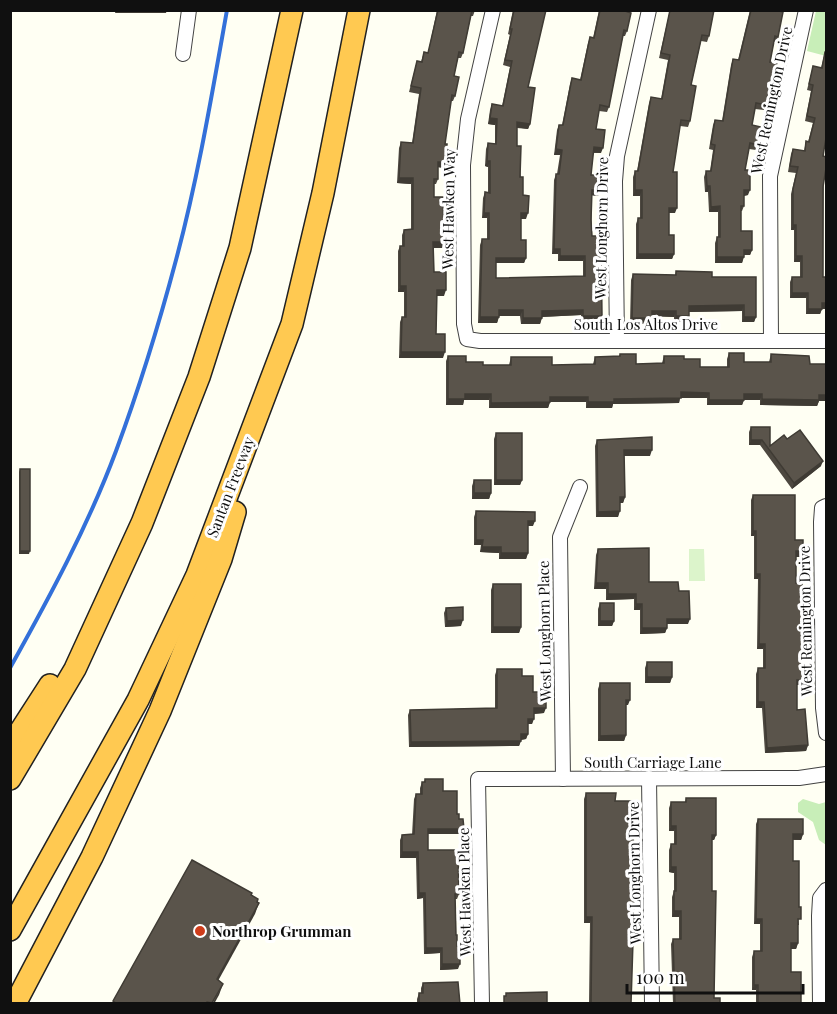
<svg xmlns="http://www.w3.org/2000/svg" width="837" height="1014" viewBox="0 0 837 1014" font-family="'Playfair Display',serif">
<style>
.green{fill:#c8eeb8}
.pitch{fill:#dcf4cb}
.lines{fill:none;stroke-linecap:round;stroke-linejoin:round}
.stream{stroke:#3370d9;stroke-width:4}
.minor-casing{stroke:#434343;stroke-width:16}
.highway-casing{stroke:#212121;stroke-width:24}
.minor{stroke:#fff;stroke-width:14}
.highway{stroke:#ffc951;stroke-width:21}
.wall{fill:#4d4840}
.shaded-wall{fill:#3f3b34}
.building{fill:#5a544b;stroke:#3f3b34;stroke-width:1.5}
.poi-dot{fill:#ce3c1a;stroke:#fff;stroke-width:2}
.labels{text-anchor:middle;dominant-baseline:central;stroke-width:6;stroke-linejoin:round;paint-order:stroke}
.street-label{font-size:15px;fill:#101010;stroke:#fff}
.poi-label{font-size:15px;font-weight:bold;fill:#101010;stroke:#fff;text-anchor:start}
</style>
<rect width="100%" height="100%" fill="#fffff3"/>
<!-- green -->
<g class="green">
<polygon points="816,11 826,11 826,56 807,51"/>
<polygon points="803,799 819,804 826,802 826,845 819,840 813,822 798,812 798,803"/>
</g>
<!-- pitch -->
<polygon class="pitch" points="689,549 704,549 705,581 689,581"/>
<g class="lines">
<!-- stream -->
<path class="stream" d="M10,668C49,598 88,526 116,451C139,389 159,324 176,260C198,178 212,94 227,10"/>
<!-- minor casing -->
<g class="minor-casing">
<g id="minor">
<polyline points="493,10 468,119 463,165 464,324 467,339 480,341 826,341"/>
<polyline points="183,54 189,10"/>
<polyline points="771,340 770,176 806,10"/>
<polyline points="617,341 615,181 617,156 649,10"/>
<polyline points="826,506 822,508 821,522 823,708 826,733"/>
<polyline points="649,778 652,1004"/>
<polyline points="563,779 560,537 580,487"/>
<polyline points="482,1004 478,779 799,778 826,774"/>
<polyline points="820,1004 819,916 820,898 826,890"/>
</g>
</g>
<!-- highway casing -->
<g class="highway-casing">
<g id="highway">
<polyline points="10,747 50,685"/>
<polyline points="10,779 75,669 142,523 199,377 240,248 292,10"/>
<polyline points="10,930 138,700 197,575 292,324 323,193 359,10"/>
<polyline points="15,1004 92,857 160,711 221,559 235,512"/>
</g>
</g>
<!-- minor -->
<use href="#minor" class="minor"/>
<!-- highway -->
<use href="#highway" class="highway"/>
</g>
<!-- wall -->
<g class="wall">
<polygon points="437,10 475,10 473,16 471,16 463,53 461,58 458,58 454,76 455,96 453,101 451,101 445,144 445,168 438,167 438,179 436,184 434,184 434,197 444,242 442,248 434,248 434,272 444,296 437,296 436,334 443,358 399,358 400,322 402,317 404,317 404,292 398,292 398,251 400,246 402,246 402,235 404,230 411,229 411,184 397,183 399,148 401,142 412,143 419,94 409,92 417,61 421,62 424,52 428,53"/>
<polygon points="513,10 546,10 528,87 530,124 528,129 517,128 517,146 526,219 521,219 521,240 526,258 524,263 496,263 496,278 583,276 583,261 558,261 558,254 552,254 554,180 556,174 557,174 560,155 554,155 557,130 559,125 562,125 570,84 572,78 580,80 588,43 590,37 593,38 599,10 622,10 627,31 625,36 623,36 609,107 607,112 599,111 596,129 601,153 593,153 591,175 600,190 598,196 591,195 592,236 602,316 600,321 581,322 581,315 542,317 540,324 521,324 520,316 499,316 497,323 478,323 480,245 482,239 487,239 487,218 482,218 483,198 485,192 488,193 488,167 485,166 486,149 488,143 495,144 495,125 488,124 490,110 492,104 502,106 510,67 503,65 510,35 508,34"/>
<polygon points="670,10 678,11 678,10 714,10 709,36 707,42 701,41 691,85 690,121 688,127 680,126 673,172 675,213 669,213 669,235 674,254 672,259 636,259 636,224 638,218 640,218 640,196 633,196 633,177 635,171 637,171 649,103 651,97 661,99 668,60 659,58"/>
<polygon points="750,10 776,10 778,37 776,42 774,42 770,62 774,79 772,84 770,84 766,105 764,110 755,109 752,125 758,145 756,150 749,149 745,170 748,195 744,196 744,206 742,211 741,211 741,231 752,250 750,255 744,255 742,263 715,263 715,243 717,237 718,237 718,212 709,212 708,192 705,192 704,177 706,171 710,171 713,150 709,149 713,125 715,120 722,121 731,65 733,59 738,60"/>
<polygon points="825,52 823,277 826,309 822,309 820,314 806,314 806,298 790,298 790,282 792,277 800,277 800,262 794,262 794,230 791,230 791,194 796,173 788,172 791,154 793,149 804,151 806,141 808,142 813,123 805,121 811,91 807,90 813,66 821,68"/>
<polygon points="676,271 712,277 756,317 754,322 742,322 742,311 689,312 689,316 687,322 674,322 674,317 652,316 650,324 630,323 631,280 633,274 675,275"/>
<polygon points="729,353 744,362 769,362 771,354 810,364 826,401 819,401 817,406 760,405 760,400 744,400 742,405 707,405 707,398 680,398 679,403 613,404 612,408 586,408 586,402 550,402 548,408 489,408 489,400 464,400 463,405 446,405 446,361 448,356 466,362 483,365 509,365 511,357 552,365 593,364 595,357 619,356 620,354 636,364 662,363 664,356 684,359 700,367 727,367 727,359"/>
<polygon points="751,427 770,446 787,439 821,466 792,489 760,445 749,445 749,432"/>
<polygon points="496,433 522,480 520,485 494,485 494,439"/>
<polygon points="597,440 650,456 624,456 625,497 623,503 620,503 618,517 596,517 595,446"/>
<polygon points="20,469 29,554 19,554 19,472"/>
<polygon points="474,480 491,493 489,499 472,499 472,486"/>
<polygon points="753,495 795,540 803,551 801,557 796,557 796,583 803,668 805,680 803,685 797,685 797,710 808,745 806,751 765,753 762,708 756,708 756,674 758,668 763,668 763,649 757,649 758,579 754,579 754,536 751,536 751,500"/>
<polygon points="476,511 533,526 528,526 528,553 526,559 499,559 499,553 480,552 481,545 474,545 474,517"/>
<polygon points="598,549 649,582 679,591 688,624 667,624 667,628 665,633 640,634 640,610 634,610 634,599 606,600 606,589 594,589 596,555"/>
<polygon points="493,584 521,627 519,633 491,633 491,590"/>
<polygon points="600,603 614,621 612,626 598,626 598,609"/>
<polygon points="446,608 461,626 445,627 444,613"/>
<polygon points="647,662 672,677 670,683 645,683 645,668"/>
<polygon points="497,669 522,676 533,692 544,713 534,714 532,724 528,724 528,734 526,739 521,740 519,746 409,747 408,715 410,710 495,708 495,675"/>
<polygon points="600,683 628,705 626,705 626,735 624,741 598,741 598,689"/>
<polygon points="425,779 443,791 459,819 461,834 428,834 428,850 459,894 457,899 455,899 456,935 458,969 440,970 440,953 424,954 423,898 417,899 416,858 400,858 400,840 402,835 412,835 414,799 416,794 420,794 420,788 422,782 424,782"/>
<polygon points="586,793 615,801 631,1004 589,1004 590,923 584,923 584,799"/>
<polygon points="686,798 716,835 714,840 712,840 712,891 714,998 720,1004 673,1004 671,944 673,939 679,939 679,917 672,917 672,897 674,891 674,873 669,872 669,850 671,844 674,844 674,831 669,831 669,808 671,802 685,802"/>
<polygon points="758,819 803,834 801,840 793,840 793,861 799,925 798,925 798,943 796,949 791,949 791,972 801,1004 756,1004 756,990 752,990 752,957 754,951 760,951 760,924 754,924 756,824"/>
<polygon points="423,983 460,1004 417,1004 417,999 419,993 421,993 421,988"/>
</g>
<!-- shaded-wall -->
<g class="shaded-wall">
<polygon points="116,10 167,10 166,13 115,13"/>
<polygon points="490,118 497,119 495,125 488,124"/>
<polygon points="517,122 530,124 528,129 515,127"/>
<polygon points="594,147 603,148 601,153 592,152"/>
<polygon points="556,149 562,150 560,155 554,155"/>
<polygon points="487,161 490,161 488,167 485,166"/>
<polygon points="438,162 447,162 445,168 436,167"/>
<polygon points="399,178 413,178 411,184 397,183"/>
<polygon points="707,186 710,186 708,192 705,192"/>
<polygon points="592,190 600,190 598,196 590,195"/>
<polygon points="635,190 642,190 640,196 633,196"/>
<polygon points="744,190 750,190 748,195 742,196"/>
<polygon points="720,206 718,212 709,212 711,207"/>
<polygon points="669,208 677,208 675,213 667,213"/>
<polygon points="484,213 489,213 487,218 482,218"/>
<polygon points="521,213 528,213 526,219 519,219"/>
<polygon points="793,225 796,225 794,230 791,230"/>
<polygon points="433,242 444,242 442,248 431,248"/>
<polygon points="554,249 560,249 558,254 552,254"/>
<polygon points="744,250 752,250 750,255 742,255"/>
<polygon points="638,254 674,254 672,259 636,259"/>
<polygon points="560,256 585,256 583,261 558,261"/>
<polygon points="796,256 802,256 800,262 794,262"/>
<polygon points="717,257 744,257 742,263 715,263"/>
<polygon points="496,258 526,258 524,263 494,263"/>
<polygon points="400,286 406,286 404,292 398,292"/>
<polygon points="437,290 446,290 444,296 435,296"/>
<polygon points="792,293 808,293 806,298 790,298"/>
<polygon points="822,303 826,303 826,309 820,309"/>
<polygon points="744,305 742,311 687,312 689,306"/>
<polygon points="808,309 822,309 820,314 806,314"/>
<polygon points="499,310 523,310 520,316 497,316"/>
<polygon points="583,310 581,315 540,317 542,311"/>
<polygon points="652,311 676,311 674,317 650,316"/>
<polygon points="583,316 602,316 600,321 581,322"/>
<polygon points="676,316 689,316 687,322 674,322"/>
<polygon points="480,317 499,317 497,323 478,323"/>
<polygon points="744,317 756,317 754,322 742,322"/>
<polygon points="523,318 542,318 540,324 521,324"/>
<polygon points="632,318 652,318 650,324 630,323"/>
<polygon points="401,352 445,352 443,358 399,358"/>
<polygon points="681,392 709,393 707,398 680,398 679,403 613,404 612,408 586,408 588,402"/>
<polygon points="465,394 491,394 489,400 464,400 463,405 446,405 448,399"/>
<polygon points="744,394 762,394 760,400 744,400 742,405 707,405 709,400"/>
<polygon points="819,395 826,395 826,401 819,401 817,406 760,405 762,399"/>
<polygon points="550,397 588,397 586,402 550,402 548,408 489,408 491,403"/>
<polygon points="751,440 762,440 760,445 749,445"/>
<polygon points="624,450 652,450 650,456 622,456"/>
<polygon points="823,461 821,466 792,489 794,483"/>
<polygon points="496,480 522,480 520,485 494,485"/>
<polygon points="474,493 491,493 489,499 472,499"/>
<polygon points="620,497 625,497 623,503 618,503"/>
<polygon points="620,511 618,517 596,517 598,512"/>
<polygon points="528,521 535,521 533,526 526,526"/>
<polygon points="753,531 756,531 754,536 751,536"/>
<polygon points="476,540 483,540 481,545 474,545"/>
<polygon points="482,547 501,547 499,553 480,552"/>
<polygon points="20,551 30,551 29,554 19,554"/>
<polygon points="796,551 803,551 801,557 794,557"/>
<polygon points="501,553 528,553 526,559 499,559"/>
<polygon points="756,574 760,574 758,579 754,579"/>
<polygon points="596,583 608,583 606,589 594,589"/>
<polygon points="608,594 636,594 634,599 606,600"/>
<polygon points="636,604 642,604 640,610 634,610"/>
<polygon points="667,619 690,619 688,624 665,624"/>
<polygon points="463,620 461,626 445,627 447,621"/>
<polygon points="600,621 614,621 612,626 598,626"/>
<polygon points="493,627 521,627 519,633 491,633"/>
<polygon points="642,628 667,628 665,633 640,634"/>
<polygon points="759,644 765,644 763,649 757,649"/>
<polygon points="647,677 672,677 670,683 645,683"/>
<polygon points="797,680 805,680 803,685 795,685"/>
<polygon points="626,700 630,700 628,705 624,705"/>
<polygon points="758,702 764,702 762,708 756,708"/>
<polygon points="534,708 546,708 544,713 532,714"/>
<polygon points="528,719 534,719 532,724 526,724"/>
<polygon points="521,734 528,734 526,739 519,740"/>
<polygon points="626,735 624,741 598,741 600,736"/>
<polygon points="521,741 519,746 409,747 411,742"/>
<polygon points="808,745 806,751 765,753 767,748"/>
<polygon points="671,826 676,826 674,831 669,831"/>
<polygon points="428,829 464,829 461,834 426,834"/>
<polygon points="793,834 803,834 801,840 791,839"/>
<polygon points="712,835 716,835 714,840 710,840"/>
<polygon points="402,852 418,852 416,858 400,858"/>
<polygon points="671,867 676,867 674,873 669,872"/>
<polygon points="419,893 425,893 423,898 417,899"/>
<polygon points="259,903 255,914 213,990 217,979"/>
<polygon points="674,911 681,911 679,917 672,917"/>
<polygon points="586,917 592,917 590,923 584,923"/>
<polygon points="756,919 762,919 760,924 754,924"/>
<polygon points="791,943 798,943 796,949 789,949"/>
<polygon points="426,948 442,948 440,953 424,954"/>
<polygon points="442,964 460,964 458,969 440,970"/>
<polygon points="223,984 219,995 214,1004 212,1004"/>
<polygon points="754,985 758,985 756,990 752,990"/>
</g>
<!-- building -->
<g class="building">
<polygon points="438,10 472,10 463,53 459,52 454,76 459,77 455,96 452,95 445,144 447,144 447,162 438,162 438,179 434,179 434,197 443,197 444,242 433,242 434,272 446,272 446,290 437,290 436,334 445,334 445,352 401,352 402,317 406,317 406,286 400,286 400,246 404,246 404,230 413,229 413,178 399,178 401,142 413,143 421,88 411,86 417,61 422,62 424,52 428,53"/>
<polygon points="514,10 546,10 528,87 535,88 530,124 517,122 517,146 521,146 520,177 523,177 523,195 529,196 528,213 521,213 521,240 526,240 526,258 496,258 496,278 585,276 585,256 560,256 560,249 554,249 556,174 559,174 562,150 556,149 559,125 563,125 572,78 581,80 590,37 594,38 600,10 622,10 631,13 627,31 624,30 609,107 600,105 596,129 605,130 603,148 594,147 591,175 600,175 600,190 592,190 591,220 592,236 601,236 602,316 583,316 583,310 542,311 542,318 523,318 523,310 499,310 499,317 480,317 482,239 489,239 489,213 484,213 485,192 490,193 490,161 487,161 488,143 496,144 497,119 490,118 492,104 503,106 512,61 505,60 512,29 510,29"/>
<polygon points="670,10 679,11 679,10 714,10 709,36 702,35 691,85 696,86 690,121 681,120 673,172 677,172 677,208 669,208 669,235 674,235 674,254 638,254 638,218 642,218 642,190 635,190 635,171 638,171 651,97 662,99 670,55 661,53"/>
<polygon points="751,10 776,10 783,12 778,37 775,36 770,62 777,63 774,79 771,78 766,105 756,103 752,125 761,127 758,145 750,143 745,170 750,170 750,190 744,190 744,206 741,206 741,231 752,231 752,250 744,250 744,257 717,257 717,237 720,237 720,206 711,207 710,186 707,186 706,171 711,171 715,145 711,144 715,120 723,121 733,59 739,60"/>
<polygon points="825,52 826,52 826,138 823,156 826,157 826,168 823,187 823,277 826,277 826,303 822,303 822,309 808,309 808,293 792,293 792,277 802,277 802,256 796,256 796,225 793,225 793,189 798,167 790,166 793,149 805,151 806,141 809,142 815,118 807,116 813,85 809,84 813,66 822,68"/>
<polygon points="676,271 712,272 712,277 756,277 756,317 744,317 744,305 689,306 689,316 676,316 676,311 652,311 652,318 632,318 633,274 676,275"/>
<polygon points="729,353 744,353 744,362 771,362 771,354 809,356 810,364 826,364 826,395 819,395 819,400 762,399 762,394 744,394 744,400 709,400 709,393 681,392 681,398 614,399 614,402 588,402 588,397 550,397 550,402 491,403 491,394 465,394 465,399 448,399 448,356 466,356 466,362 483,362 483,365 511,365 511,357 552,357 552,365 595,364 595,357 620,356 620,354 636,354 636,364 664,363 664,356 684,356 684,359 700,359 700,367 729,367"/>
<polygon points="751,427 770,427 770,446 784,435 787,439 800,430 823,461 794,483 762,440 751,440"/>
<rect x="496" y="433" width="26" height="47"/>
<polygon points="652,437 652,450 624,450 625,497 620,497 620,511 598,512 597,440"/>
<rect x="20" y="469" width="10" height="82"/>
<rect x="474" y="480" width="17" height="13"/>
<polygon points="753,495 795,495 795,540 803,540 803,551 796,551 796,583 802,584 803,668 805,668 805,680 797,680 797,710 805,709 808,745 767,748 764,702 758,702 758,668 765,668 765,644 759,644 760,574 756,574 756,531 753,531"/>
<polygon points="476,511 535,512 535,521 528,521 528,553 501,553 501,547 482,547 483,540 476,540"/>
<polygon points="649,548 649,582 678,582 679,591 689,591 690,619 667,619 667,628 642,628 642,604 636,604 636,594 608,594 608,583 596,583 598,549"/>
<rect x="493" y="584" width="28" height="43"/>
<rect x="600" y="603" width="14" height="18"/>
<polygon points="463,607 463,620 447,621 446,608"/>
<rect x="647" y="662" width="25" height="15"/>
<polygon points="497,669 522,669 522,676 533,676 533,692 546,692 546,708 534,708 534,719 528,719 528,734 521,734 521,741 411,742 410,710 497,708"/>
<polygon points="600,683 630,683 630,700 626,700 626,735 600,736"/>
<polygon points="425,779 443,779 443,791 457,791 457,814 459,814 459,819 463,819 464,829 428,829 428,850 458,850 459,894 455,894 456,935 457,935 457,946 460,946 460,964 442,964 442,948 426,948 425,893 419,893 418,852 402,852 402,835 414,834 416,794 422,794 422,782 425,782"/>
<polygon points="586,793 616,793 615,801 633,801 634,910 631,1004 591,1004 592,917 586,917"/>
<polygon points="686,798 716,798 716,835 712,835 712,891 716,891 714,998 720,998 720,1004 675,1004 673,939 681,939 681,911 674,911 674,891 676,891 676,867 671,867 671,844 676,844 676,826 671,826 671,802 686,802"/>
<polygon points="758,819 803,819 803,834 793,834 793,861 799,861 799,907 801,907 801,919 798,919 798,943 791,943 791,972 801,972 801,1004 758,1004 758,985 754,985 754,951 762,951 762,919 756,919"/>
<polygon points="192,860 252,893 251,895 258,899 257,902 259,903 217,979 223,984 212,1003 207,1002 206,1004 117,1004 113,1001"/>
<polygon points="458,982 460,1004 419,1004 419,993 423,993 423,983"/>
<polygon points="547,992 547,1004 504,1004 504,996 506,996 506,993"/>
</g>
<!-- markers -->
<circle class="poi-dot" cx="200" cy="931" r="6"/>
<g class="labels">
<!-- street labels -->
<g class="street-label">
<text transform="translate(771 100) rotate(-78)">West Remington Drive</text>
<text transform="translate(448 209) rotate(-89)">West Hawken Way</text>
<text transform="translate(601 228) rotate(-89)">West Longhorn Drive</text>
<text x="646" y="324">South Los Altos Drive</text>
<text transform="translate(230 487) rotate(-69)">Santan Freeway</text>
<text transform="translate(805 621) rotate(-91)">West Remington Drive</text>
<text transform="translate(544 631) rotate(-91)">West Longhorn Place</text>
<text x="653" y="762">South Carriage Lane</text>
<text transform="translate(634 873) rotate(-91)">West Longhorn Drive</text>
<text transform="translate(464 892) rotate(-91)">West Hawken Place</text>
</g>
<!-- poi labels -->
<g class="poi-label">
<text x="212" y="931">Northrop Grumman</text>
</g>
</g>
<!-- border -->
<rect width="837" height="1014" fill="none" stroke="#101010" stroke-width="24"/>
<!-- scale -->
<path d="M627 984v9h176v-9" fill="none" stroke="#101010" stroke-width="3"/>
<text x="636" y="984" font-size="18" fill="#101010" stroke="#ffffff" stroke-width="4.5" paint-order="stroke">100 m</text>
</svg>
